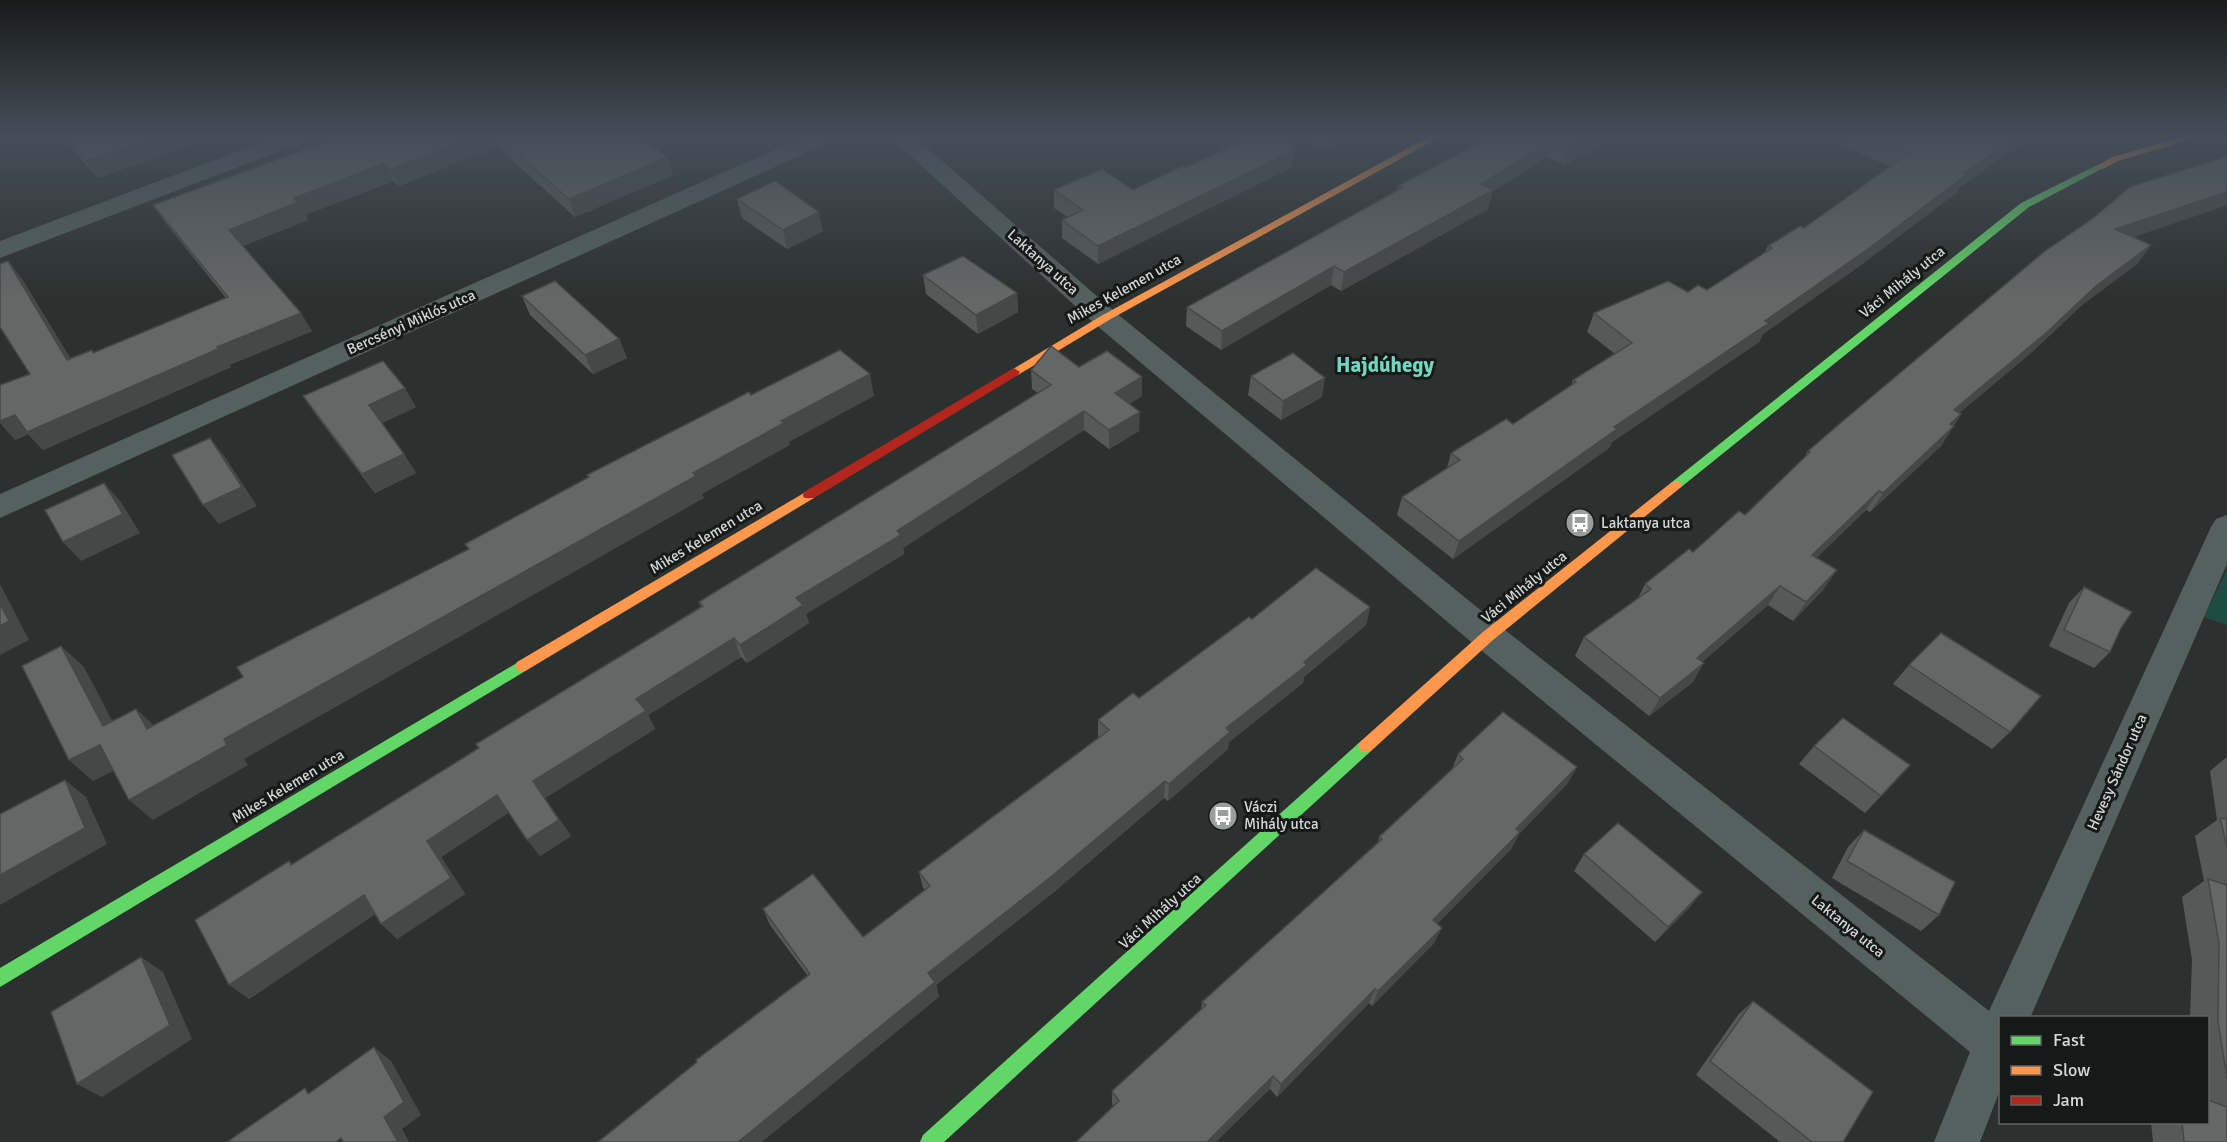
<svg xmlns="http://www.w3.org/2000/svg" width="2227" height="1142" viewBox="0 0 2227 1142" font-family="Signika,sans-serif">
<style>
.green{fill:#1e4c42}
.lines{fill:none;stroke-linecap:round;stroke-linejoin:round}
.street{fill:#54615e;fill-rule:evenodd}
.fast{fill:#63d668;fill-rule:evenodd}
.slow{fill:#ff974d;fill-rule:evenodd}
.jam{fill:#b3261e;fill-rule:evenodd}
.wall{fill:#565958}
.shaded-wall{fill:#464847}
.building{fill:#646766;stroke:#464847;stroke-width:1.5}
.labels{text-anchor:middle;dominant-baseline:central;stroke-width:6;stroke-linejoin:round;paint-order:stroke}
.street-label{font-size:15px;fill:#d4d8d7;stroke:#161918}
.poi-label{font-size:15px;fill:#d4d8d7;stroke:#161918;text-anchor:start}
.district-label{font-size:21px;font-weight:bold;fill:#73d7c0;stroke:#161918}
</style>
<rect width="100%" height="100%" fill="#2c312f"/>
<!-- green -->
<polygon class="green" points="2227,570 2227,625 2204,617"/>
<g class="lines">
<!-- street -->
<g class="street">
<polygon points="275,137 307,137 304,142 0,258 0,241"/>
<polygon points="803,137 833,137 830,142 0,518 0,494"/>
<polygon points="890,137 915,137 1115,312 1500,626 1989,1011 2211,527 2216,519 2227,515 2227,564 2030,1018 2000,1018 2000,1090 1980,1142 1934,1142 1970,1052 1476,646 1095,324"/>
</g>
<!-- fast -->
<g class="fast">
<polygon points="2097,165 2105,167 2029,207 1680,488 1672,488 1670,485 1672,482 2021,203"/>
<polygon points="522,660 527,662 529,666 527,670 0,987 0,968"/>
<polygon points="1366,740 1371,741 1374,746 1371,751 944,1142 920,1142 923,1135 1361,741"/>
</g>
<!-- slow -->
<g class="slow">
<polygon points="1428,137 1440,137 1109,320 1018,375 1014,376 1008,372 1101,316"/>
<polygon points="2183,137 2198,137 2118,161 2103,169 2095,167 2112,157"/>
<polygon points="1676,481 1680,482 1682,485 1680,488 1493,640 1371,751 1366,752 1361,751 1358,746 1361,741 1483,632 1672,482"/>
<polygon points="809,490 815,495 814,498 527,670 522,672 517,670 515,666 517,662"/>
</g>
<!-- jam -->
<polygon class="jam" points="1014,368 1020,372 1018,375 814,498 804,498 803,495 804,492"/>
</g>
<!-- wall -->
<g class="wall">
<polygon points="63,137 212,137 98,178 71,148"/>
<polygon points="339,137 638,137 673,175 575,217 497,147 399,186 394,181 305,215 308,220 243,246 312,331 229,365 231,367 43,450 28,434 15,440 30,374 22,279 70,358 92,350 94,353 226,298 165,222 153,205"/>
<polygon points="962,137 989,137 974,144"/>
<polygon points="1301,137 1354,137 1325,151"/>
<polygon points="1490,137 1606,137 1605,143 1564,165 1547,157 1492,192 1488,209 1341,291 1331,285 1221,350 1186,326 1187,307 1397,191 1398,186"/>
<polygon points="1847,137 2028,137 2024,142 1960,187 1956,193 1858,267 1763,334 1759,342 1612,442 1609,448 1453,559 1397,515 1402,497 1447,468 1451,453 1513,424 1571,386 1573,380 1615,354 1587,332 1594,313 1688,292 1707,290 1764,253 1768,246 1804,228 1890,166 1842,146"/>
<polygon points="1292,167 1098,264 1062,238 1062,220 1068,217 1054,208 1054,190 1133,190 1185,168"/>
<polygon points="737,199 823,231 787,249 742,218"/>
<polygon points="2227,205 2133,237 2151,245 2137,264 2082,305 2032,352 1959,413 1961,414 1941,446 1870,512 1866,510 1816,558 1824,589 1793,621 1768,605 1702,662 1693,682 1649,716 1575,656 1584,637 1638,598 1645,584 1693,552 1745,515 1804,458 1808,451 2045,251"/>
<polygon points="923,275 1017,293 1018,312 978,334 926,294"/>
<polygon points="522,296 619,339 627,358 593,374 530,315"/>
<polygon points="1079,367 1142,396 1129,404 1139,431 1109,449 1084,430 903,548 904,554 806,614 809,623 747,663 741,657 648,715 655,729 545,798 571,836 540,856 509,812 441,857 465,894 397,939 375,914 249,999 289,861 292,864 479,748 701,607 699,602 1038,393 1032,389 1031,370"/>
<polygon points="1251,376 1322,397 1281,420 1248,395"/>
<polygon points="303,396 416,407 382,423 416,473 375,493 316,415"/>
<polygon points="2084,587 2121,628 2110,652 2094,668 2049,646 2069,603"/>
<polygon points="1370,607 1366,625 1304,677 1303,683 1229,742 1228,749 1168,801 1164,798 1054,892 936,985 939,997 808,976 770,925 763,909 863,937 925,890 923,888 919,872 1098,738 1098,720 1139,698 1252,619"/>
<polygon points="1909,665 2010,732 1992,749 1893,684"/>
<polygon points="1814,746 1910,765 1865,813 1799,764"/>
<polygon points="1458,754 1577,767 1567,784 1519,834 1511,849 1437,924 1434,943 1372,1006 1369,1003 1277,1097 1270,1089 1113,1106 1112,1104 1112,1091 1201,1010 1202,1002 1378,842 1379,837 1452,769"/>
<polygon points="2227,757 2227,1142 2153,1142 2151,1122 2208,1122 2208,1017 2190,1017 2192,960 2182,897 2204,881 2195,836 2217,820 2210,771"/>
<polygon points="1864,830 1939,915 1921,931 1832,878 1848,847"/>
<polygon points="1584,854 1702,892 1689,908 1655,942 1574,871"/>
<polygon points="1753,1001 1843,1142 1780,1142 1696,1075 1738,1015"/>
</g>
<!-- shaded-wall -->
<g class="shaded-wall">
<polygon points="155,137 212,137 98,178 86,161"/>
<polygon points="472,137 493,137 497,147 399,186 391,169"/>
<polygon points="974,137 989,137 974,144"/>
<polygon points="1327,137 1354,137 1325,151"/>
<polygon points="1588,137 1606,137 1605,143 1564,165 1569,147"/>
<polygon points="2017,137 2028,137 2024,142 1960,187 1956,193 1858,267 1763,334 1759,342 1612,442 1609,448 1453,559 1459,541 1614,427 1765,321 1964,173"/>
<polygon points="1553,139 1547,157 1492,192 1488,209 1341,291 1344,272 1481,184"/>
<polygon points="1294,150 1292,167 1098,264 1098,246"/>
<polygon points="668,157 673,175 575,217 569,199"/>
<polygon points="385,163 394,181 305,215 308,220 240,247 229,230 294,198"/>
<polygon points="2227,192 2227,205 2102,248 2115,229"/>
<polygon points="819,212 823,231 787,249 783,230"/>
<polygon points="2151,245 2137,264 2082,305 2032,352 1940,429 1954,410 2096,286"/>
<polygon points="8,261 22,279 82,378 67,360"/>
<polygon points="1334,266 1331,285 1221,350 1222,331"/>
<polygon points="1017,293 1018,312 978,334 976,315"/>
<polygon points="301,313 312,331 229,365 231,367 43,450 28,434 15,440 0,423 0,421 15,415 217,347"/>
<polygon points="619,339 627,358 593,374 585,355"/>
<polygon points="870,374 874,396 789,442 790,445 702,494 704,498 244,759 248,765 153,820 129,800 224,739 693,473 781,421"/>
<polygon points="1142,377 1142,396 1114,412 1115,393"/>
<polygon points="1325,378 1322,397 1281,420 1283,401"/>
<polygon points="405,388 416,407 380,424 369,405"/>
<polygon points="1084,411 1084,430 903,548 904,554 806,614 809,623 747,663 740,645 796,598 897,531"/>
<polygon points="1140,412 1139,431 1109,449 1109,430"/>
<polygon points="1961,414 1948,433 1954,426 1941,446 1870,512 1883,493 1950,424"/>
<polygon points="210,438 225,457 257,506 219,524 203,505"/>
<polygon points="404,454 416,473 375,493 362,474"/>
<polygon points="104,483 121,502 140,533 81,561 63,542"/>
<polygon points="1879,491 1866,510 1800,574 1812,555"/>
<polygon points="1837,570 1824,589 1793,621 1806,602"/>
<polygon points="0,584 29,640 0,655"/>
<polygon points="1780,586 1768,605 1686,676 1697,658"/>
<polygon points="1370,607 1366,625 1304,677 1303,683 1229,742 1228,749 1168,801 1169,784 1226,728"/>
<polygon points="734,638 741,657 648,715 655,729 545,798 571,836 540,856 527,840 533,781 636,699"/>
<polygon points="61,646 84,667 126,747 103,726"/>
<polygon points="1704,663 1693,682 1649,716 1660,698"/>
<polygon points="136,709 158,729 147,729"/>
<polygon points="100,745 124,766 93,781 69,760"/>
<polygon points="1577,767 1567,784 1519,834 1511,849 1426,935 1433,920 1516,829"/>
<polygon points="65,780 86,797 107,844 0,905 0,875"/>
<polygon points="1165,781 1164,798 1054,892 936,985 939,997 762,1142 738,1142 928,973"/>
<polygon points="497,795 510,812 441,857 465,894 397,939 381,924 427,841"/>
<polygon points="1702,892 1689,908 1655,942 1668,927"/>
<polygon points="364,895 380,911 249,999 229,985"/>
<polygon points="1442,928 1434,943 1372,1006 1378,991"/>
<polygon points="141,957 163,972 192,1039 102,1097 77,1084"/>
<polygon points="1375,989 1369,1003 1277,1097 1281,1084"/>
<polygon points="374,1047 391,1061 421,1115 402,1129 409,1142 398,1142 384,1117"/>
<polygon points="1273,1076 1270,1089 1216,1142 1207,1142"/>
</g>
<!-- building -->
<g class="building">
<polygon points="64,137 155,137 86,161"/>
<polygon points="339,137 472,137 391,169 385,163 294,198 298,202 229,230 301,313 217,347 218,349 27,432 15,415 0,421 0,385 30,374 0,327 0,264 8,261 67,360 92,350 93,353 228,297 153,205"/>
<polygon points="498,137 638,137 668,157 569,199"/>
<polygon points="1250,137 1288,137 1294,150 1098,246 1062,220 1083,210 1054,190 1102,169 1133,190 1182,166 1185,168"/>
<polygon points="1490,137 1588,137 1569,147 1553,139 1481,184 1493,190 1344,272 1334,266 1222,331 1187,307 1402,188 1398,186"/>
<polygon points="1873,137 2017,137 1964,173 1967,174 1868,249 1765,321 1769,323 1614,427 1617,429 1459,541 1402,497 1460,460 1451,453 1506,419 1513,424 1576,382 1573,380 1632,343 1594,313 1668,281 1688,292 1698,285 1707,290 1772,248 1768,246 1800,226 1804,228 1909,153"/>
<polygon points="2227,156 2227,192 2115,229 2151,245 2096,286 2046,333 1954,410 1961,414 1950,424 1954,426 1883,493 1879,491 1812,555 1837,570 1806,602 1780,586 1697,658 1704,663 1660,698 1584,637 1651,589 1645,584 1689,549 1693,552 1739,511 1745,515 1810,452 1808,451 1844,420 2045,251 2092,219 2130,187"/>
<polygon points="775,181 819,212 783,230 737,199"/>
<polygon points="963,256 1017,293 976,315 923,275"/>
<polygon points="555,281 619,339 585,355 522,296"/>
<polygon points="1051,346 1079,367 1107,351 1142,377 1115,393 1140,412 1109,430 1084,411 897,531 901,535 796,598 803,605 740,645 734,638 636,699 646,711 533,781 559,820 527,840 497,795 427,841 451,878 381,924 364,895 229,985 195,920 289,861 291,865 479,748 476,744 703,606 699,602 1051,385 1031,370"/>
<polygon points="840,350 870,374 781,421 784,423 693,473 696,476 224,739 227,745 129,800 100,745 69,760 22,666 61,646 103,726 136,709 147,729 243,677 237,667 469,549 465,544 589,477 587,475 749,392 751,395"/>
<polygon points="1293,353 1325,378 1283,401 1251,376"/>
<polygon points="383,361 405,388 369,405 404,454 362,474 303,396"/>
<polygon points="210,438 242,487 203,505 172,455"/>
<polygon points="104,483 123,514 63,542 45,510"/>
<polygon points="1316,568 1370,607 1304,662 1307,665 1226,728 1230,732 1169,784 1165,781 1052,876 928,973 935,982 738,1142 598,1142 697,1062 696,1060 810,974 763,909 813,874 863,937 930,886 919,872 1109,730 1098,720 1133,693 1139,698 1249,617 1252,619"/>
<polygon points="2084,587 2132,612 2121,628 2110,652 2064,630"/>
<polygon points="0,604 9,621 0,626"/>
<polygon points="1941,633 2041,696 2010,732 1909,665"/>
<polygon points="1503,712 1577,767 1516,829 1520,832 1433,920 1442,928 1378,991 1375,989 1281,1084 1273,1076 1207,1142 1076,1142 1119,1101 1112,1091 1206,1005 1202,1002 1382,839 1379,837 1463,759 1458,754"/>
<polygon points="1843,718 1910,765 1881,796 1814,746"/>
<polygon points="65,780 85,828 0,875 0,814"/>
<polygon points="2220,818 2227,819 2227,847"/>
<polygon points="1618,823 1702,892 1668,927 1584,854"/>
<polygon points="1864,830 1955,882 1939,915 1847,861"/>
<polygon points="2208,879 2227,885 2227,1078 2218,1021 2219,943"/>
<polygon points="141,957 170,1025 77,1084 51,1012"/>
<polygon points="1753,1001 1873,1092 1843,1142 1812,1142 1710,1061"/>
<polygon points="374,1047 404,1102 384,1117 398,1142 343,1142 341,1138 336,1142 227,1142 305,1088 308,1094"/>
<polygon points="2208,1100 2227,1107 2227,1142 2184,1142 2182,1122 2208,1122"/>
</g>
<!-- sky -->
<linearGradient id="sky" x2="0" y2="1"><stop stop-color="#181b1a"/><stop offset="0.46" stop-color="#454e58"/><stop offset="1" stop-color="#454e58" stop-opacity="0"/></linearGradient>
<rect width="2227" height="297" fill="url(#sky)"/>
<!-- icons -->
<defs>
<g id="bus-disc" transform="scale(1.5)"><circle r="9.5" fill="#999e9c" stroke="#161918"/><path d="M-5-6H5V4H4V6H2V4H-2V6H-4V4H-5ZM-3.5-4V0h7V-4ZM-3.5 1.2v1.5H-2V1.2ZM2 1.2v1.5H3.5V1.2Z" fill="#fff"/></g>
</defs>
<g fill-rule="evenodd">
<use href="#bus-disc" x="1580" y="523"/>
<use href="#bus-disc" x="1223" y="816"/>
</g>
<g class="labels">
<!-- street labels -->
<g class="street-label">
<text transform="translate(1043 262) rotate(42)">Laktanya utca</text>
<text transform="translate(1902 282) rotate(-39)">Váci Mihály utca</text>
<text transform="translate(1124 289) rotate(-29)">Mikes Kelemen utca</text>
<text transform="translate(411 322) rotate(-24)">Bercsényi Miklós utca</text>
<text transform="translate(706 537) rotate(-31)">Mikes Kelemen utca</text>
<text transform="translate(1524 587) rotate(-39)">Váci Mihály utca</text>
<text transform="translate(2117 772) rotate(-66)">Hevesy Sándor utca</text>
<text transform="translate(288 786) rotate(-31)">Mikes Kelemen utca</text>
<text transform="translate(1160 911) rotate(-42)">Váci Mihály utca</text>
<text transform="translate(1848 926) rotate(39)">Laktanya utca</text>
</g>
<!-- poi labels -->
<g class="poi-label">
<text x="1601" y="523">Laktanya utca</text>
<text x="1244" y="807">Váczi<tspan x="1244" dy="17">Mihály utca</tspan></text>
</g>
<!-- district labels -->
<g class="district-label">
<text x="1385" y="365">Hajdúhegy</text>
</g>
</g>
<!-- legend -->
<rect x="1999" y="1016" width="210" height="108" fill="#161918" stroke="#626564" stroke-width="1.5"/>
<rect x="2011" y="1036" width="30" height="9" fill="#63d668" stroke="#626564" stroke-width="1.5"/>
<text x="2053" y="1046" font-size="18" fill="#d4d8d7">Fast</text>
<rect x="2011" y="1066" width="30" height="9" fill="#ff974d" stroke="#626564" stroke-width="1.5"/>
<text x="2053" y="1076" font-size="18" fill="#d4d8d7">Slow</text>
<rect x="2011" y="1096" width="30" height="9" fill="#b3261e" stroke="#626564" stroke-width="1.5"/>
<text x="2053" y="1106" font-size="18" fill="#d4d8d7">Jam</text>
</svg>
